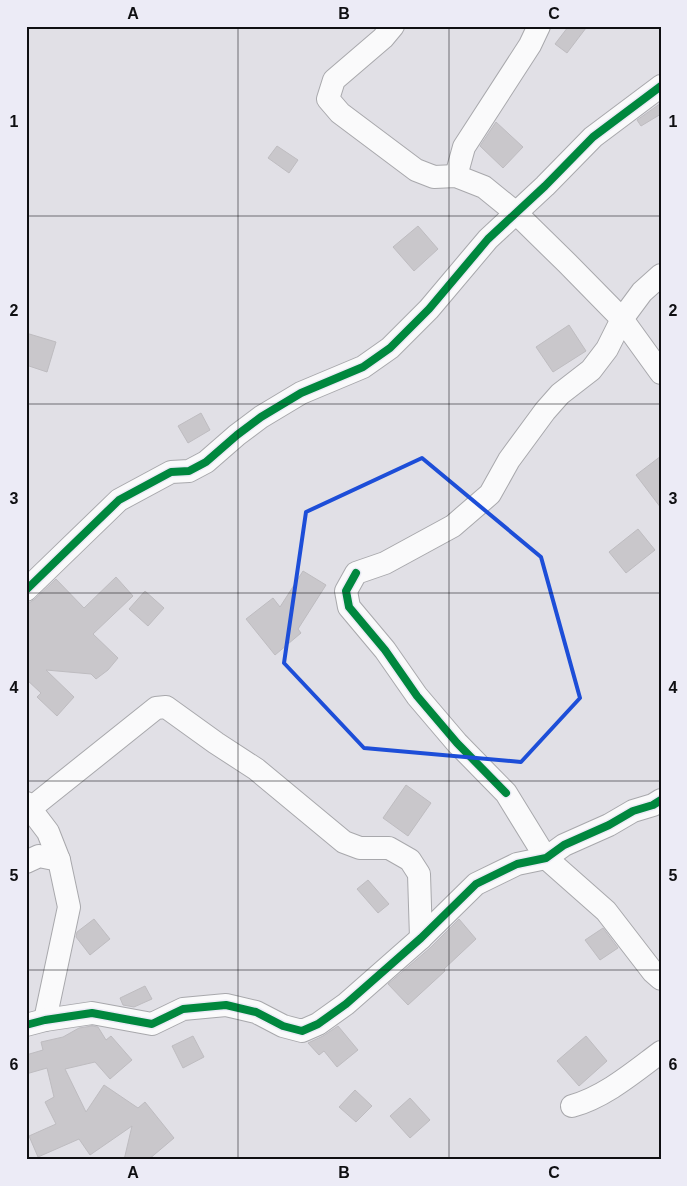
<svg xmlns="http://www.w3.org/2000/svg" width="687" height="1186" viewBox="0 0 687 1186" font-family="Helvetica,sans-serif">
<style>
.building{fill:#c9c7cb;stroke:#bebcc0}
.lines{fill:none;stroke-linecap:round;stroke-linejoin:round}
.minor-casing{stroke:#a8a8ac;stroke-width:24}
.minor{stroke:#fafafb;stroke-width:22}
.cycleway-casing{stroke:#ecebf6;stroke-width:11}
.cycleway{stroke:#00873e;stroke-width:8}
.marked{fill:none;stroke:#1d4ed8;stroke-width:4;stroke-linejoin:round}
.grid{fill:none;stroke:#0f0f12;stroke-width:1;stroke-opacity:0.55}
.neatline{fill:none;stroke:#0f0f12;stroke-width:2}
.grid-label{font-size:16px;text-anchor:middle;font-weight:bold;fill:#0f0f12}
</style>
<rect width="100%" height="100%" fill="#e1e0e6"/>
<!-- building -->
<g class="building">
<polygon points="568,27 586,28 567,53 555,44"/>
<polygon points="661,103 661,114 641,126 637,120"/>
<polygon points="496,122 523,147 503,168 480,146"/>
<polygon points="277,146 298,160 289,173 268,158"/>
<polygon points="418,226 438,249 414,271 393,247"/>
<polygon points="569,325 586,351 553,372 536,347"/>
<polygon points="26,333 56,342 47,372 26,365"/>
<polygon points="201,413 210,430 188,443 178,426"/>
<polygon points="661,456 661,508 636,475"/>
<polygon points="638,529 655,550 626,573 609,552"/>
<polygon points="303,571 326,585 298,629 301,633 275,655 246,619 273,598 280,607"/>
<polygon points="116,577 133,596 93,634 118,658 108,670 96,679 91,674 46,670 74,697 57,716 37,697 41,693 26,679 26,605 35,599 56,579 84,608"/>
<polygon points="145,591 164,608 148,626 129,609"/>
<polygon points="406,785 431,803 408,836 383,818"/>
<polygon points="368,880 389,904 378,913 357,889"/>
<polygon points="94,919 110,939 90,955 76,937 77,932"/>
<polygon points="459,919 476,939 444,969 445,971 408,1005 388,984 430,948"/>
<polygon points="603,928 618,948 600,960 585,940"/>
<polygon points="145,986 152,999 134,1007 123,1005 120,998"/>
<polygon points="92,1026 98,1027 106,1040 111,1036 132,1060 110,1079 95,1062 65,1069 86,1112 104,1085 138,1108 145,1102 174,1138 148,1160 124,1160 132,1126 90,1155 79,1139 38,1157 29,1136 56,1124 45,1102 54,1097 47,1068 26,1074 26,1055 43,1050 41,1042 63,1037 79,1028"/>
<polygon points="338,1026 358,1050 337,1067 324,1051 319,1055 308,1043 323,1036"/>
<polygon points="193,1036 204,1057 183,1068 172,1046"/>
<polygon points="586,1036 607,1061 579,1086 557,1061"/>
<polygon points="355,1090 372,1106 356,1122 339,1107"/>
<polygon points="410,1098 430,1120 410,1138 390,1116"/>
</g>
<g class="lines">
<!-- minor casing -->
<g class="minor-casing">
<g id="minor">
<polyline points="393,26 383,38 334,80 328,99 340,113 416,170 434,177 456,176 484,187 516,213 567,263 622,319 661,373"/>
<polyline points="456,176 464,147 530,45 539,26"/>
<polyline points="661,275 642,292 622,319 607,349 591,370 560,394 545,411 509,460 490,494 453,526 385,563 356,573 346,591 349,607 385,650 417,696 457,743 506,793 546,858 606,911 653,972 661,979"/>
<polyline points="26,590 119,500 171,472 189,471 206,462 237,435 261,417 301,393 363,367 390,348 429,309 488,239 545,186 593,137 661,86"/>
<polyline points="26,803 48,832 59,860"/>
<polyline points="31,808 156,708 166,707 216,743 256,769 344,842 360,848 389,848 410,860 419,874 421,938"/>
<polyline points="26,862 39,856 59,860 69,907 45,1020"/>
<polyline points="26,1025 45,1020 92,1013 152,1024 183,1009 226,1005 256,1012 283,1026 302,1031 318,1024 346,1004 421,938 476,884 517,864 546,858 564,845 609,825 633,811 653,805 661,800"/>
<path d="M572,1106C605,1097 634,1072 661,1052"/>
</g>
</g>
<!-- minor -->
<use href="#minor" class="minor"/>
<!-- cycleway casing -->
<g class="cycleway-casing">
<g id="cycleway">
<polyline points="356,573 346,591 349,607 385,650 417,696 457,743 506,793"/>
<polyline points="26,590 119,500 171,472 189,471 206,462 237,435 261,417 301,393 363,367 390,348 429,309 488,239 545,186 593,137 661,86"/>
<polyline points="26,1025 45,1020 92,1013 152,1024 183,1009 226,1005 256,1012 283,1026 302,1031 318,1024 346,1004 421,938 476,884 517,864 546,858 564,845 609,825 633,811 653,805 661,800"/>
</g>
</g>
<!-- cycleway -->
<use href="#cycleway" class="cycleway"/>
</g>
<!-- marked area -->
<path class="marked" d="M422,458L541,557L580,698L521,762L364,748L284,663L306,512Z"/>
<!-- grid -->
<path class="grid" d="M238,26V1160M449,26V1160M26,216H661M26,404H661M26,593H661M26,781H661M26,970H661"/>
<!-- border -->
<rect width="687" height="1186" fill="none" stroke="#ecebf6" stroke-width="55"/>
<rect x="28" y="28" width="632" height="1130" class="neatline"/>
<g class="grid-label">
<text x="133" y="19">A</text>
<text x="344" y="19">B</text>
<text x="554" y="19">C</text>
<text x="14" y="127">1</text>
<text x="673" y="127">1</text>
<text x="14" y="316">2</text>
<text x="673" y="316">2</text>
<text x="14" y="504">3</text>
<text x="673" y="504">3</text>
<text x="14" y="693">4</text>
<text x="673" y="693">4</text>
<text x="14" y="881">5</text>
<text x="673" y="881">5</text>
<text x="14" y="1070">6</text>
<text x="673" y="1070">6</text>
<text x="133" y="1178">A</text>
<text x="344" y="1178">B</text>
<text x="554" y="1178">C</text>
</g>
</svg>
